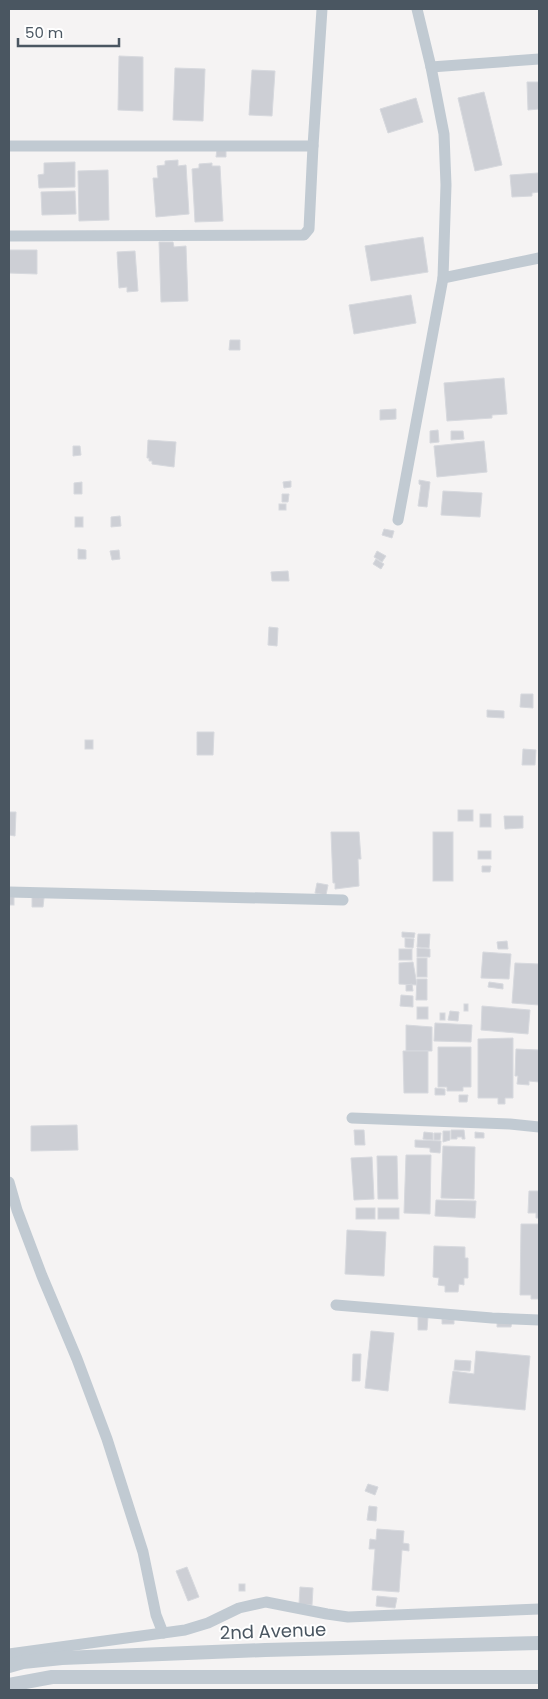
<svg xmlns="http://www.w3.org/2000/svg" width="548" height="1699" viewBox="0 0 548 1699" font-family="Poppins,sans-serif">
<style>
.building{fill:#cdcfd5;stroke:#d7d9de}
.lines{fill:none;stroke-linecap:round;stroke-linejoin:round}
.minor{stroke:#c1cad2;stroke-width:11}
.tertiary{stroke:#c1cad2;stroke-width:14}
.labels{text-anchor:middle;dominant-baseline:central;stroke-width:4;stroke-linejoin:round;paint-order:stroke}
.street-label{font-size:18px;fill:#4a5661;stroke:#fff}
</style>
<rect width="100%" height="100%" fill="#f5f3f3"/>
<!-- building -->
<g class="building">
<polygon points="119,56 143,57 143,111 118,110"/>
<polygon points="175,68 205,69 203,121 173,120"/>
<polygon points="252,70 275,71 272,116 249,115"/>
<polygon points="527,82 539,82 539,109 528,110"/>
<polygon points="484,92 502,165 475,171 458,98"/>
<polygon points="416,98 423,122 388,133 380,109"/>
<polygon points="217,149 226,149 226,157 216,157"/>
<polygon points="178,160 178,166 186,165 189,214 156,217 153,178 158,178 157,166 165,165 165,161"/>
<polygon points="75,162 75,187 39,188 38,175 44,174 44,163"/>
<polygon points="212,163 212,166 220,166 223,221 195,222 192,169 199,168 199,164"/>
<polygon points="108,170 109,220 79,221 78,171"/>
<polygon points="538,173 539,192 532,193 532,196 512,197 510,175"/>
<polygon points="75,191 76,214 42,215 41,192"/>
<polygon points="423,237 428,272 371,281 365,246"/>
<polygon points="159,242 173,242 174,247 186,246 188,301 161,302"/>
<polygon points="9,250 37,250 37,274 9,273"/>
<polygon points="135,251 138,291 127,292 127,287 119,288 117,252"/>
<polygon points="411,295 416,323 354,334 349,305"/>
<polygon points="230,340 240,340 240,350 229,350"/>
<polygon points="504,378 507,414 492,415 492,418 447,421 444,383"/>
<polygon points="396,409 396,419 380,420 380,410"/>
<polygon points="438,430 439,442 430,443 430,431"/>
<polygon points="451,431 463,431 464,439 451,440"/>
<polygon points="148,440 176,442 174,467 152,464 152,461 149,461 149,458 147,458"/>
<polygon points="484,441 487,472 437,477 434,446"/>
<polygon points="73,446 80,446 81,455 73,456"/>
<polygon points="419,480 430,482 427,507 418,506 421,485 419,484"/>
<polygon points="291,481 291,487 284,488 283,482"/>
<polygon points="82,482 82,494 74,494 74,483"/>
<polygon points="443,491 482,493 480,517 441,515"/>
<polygon points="282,494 289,494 288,502 282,502"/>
<rect x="279" y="504" width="7" height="6"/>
<polygon points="120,516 121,526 111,527 111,517"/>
<rect x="75" y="517" width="8" height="10"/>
<polygon points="384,529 394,531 392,538 382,535"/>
<polygon points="78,549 86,550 86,559 78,559"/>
<polygon points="119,550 120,559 112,560 110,551"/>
<polygon points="377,551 386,556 382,562 374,557"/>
<polygon points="376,559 384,564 381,569 373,564"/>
<polygon points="288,571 289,581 272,581 271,572"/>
<polygon points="269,627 278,628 277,646 268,645"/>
<polygon points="521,694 533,694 533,708 520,707"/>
<polygon points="487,710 504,711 504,718 487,717"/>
<polygon points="197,732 214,732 213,755 197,755"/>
<rect x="85" y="740" width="8" height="9"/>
<polygon points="523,749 536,750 535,765 522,765"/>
<rect x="458" y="810" width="15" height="11"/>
<polygon points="9,812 16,812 15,836 9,835"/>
<rect x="480" y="814" width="11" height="13"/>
<polygon points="504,816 523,816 523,828 505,829"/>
<polygon points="331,832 359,832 361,859 358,859 359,886 335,889 335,883 333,883"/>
<rect x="433" y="832" width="20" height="49"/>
<rect x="478" y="851" width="13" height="8"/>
<polygon points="482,866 491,866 490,872 482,872"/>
<polygon points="317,883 328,885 326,895 315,893"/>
<rect x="9" y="897" width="5" height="8"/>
<polygon points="32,897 44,898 43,907 32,907"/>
<polygon points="402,932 415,933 414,938 402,937"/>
<polygon points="418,934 430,934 429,948 417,947"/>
<polygon points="405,938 414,939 413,948 405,947"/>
<polygon points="507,941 508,949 498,949 497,942"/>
<polygon points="417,948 430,949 430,957 417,957"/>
<rect x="399" y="949" width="13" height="11"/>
<polygon points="483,952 511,954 509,979 481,978"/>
<rect x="417" y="958" width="10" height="19"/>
<polygon points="413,962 417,985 399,984 399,963"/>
<polygon points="515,963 539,964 539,1005 512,1003"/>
<polygon points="417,979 427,979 427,1000 416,1000"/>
<polygon points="489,982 503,984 503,989 488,987"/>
<polygon points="412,984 413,991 406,991 406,985"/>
<polygon points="401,995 413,996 413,1007 400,1006"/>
<rect x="464" y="1004" width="4" height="7"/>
<polygon points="482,1006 530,1010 528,1034 481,1030"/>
<rect x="417" y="1007" width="11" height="12"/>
<polygon points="450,1011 459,1012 458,1021 448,1020"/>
<rect x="440" y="1013" width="5" height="7"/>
<polygon points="435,1023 472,1025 471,1042 434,1041"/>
<polygon points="406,1025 432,1027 432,1051 406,1051"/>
<polygon points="513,1038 513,1098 505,1098 505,1104 498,1104 498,1098 478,1098 478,1039"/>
<polygon points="438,1047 471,1047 471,1087 463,1087 463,1091 447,1091 447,1087 438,1087"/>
<polygon points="516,1049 539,1050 539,1082 529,1081 529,1085 517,1084 518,1076 515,1076"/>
<polygon points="403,1051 428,1051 428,1093 404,1093"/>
<polygon points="435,1088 445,1089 445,1095 435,1095"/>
<polygon points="459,1095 468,1095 467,1102 459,1102"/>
<polygon points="77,1125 78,1150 31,1151 31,1126"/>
<polygon points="354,1130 364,1130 365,1145 355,1145"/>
<polygon points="451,1130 464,1130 465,1139 462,1139 462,1137 457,1137 457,1139 451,1139"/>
<polygon points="443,1131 450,1131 450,1140 443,1142"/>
<polygon points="424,1132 433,1133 433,1140 423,1139"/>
<polygon points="475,1132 484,1133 484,1138 475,1138"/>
<polygon points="434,1133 441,1133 440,1140 434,1140"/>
<polygon points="415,1140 441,1141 440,1153 430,1152 430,1148 415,1147"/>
<polygon points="443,1146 475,1147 474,1199 441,1198"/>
<polygon points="406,1155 431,1155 430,1214 404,1213"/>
<polygon points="377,1156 397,1156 398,1199 378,1199"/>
<polygon points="372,1157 374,1199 354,1200 351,1158"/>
<polygon points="529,1191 539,1191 539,1218 536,1218 536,1213 528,1213"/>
<polygon points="436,1200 476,1201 475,1218 435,1216"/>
<rect x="356" y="1208" width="19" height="11"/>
<rect x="378" y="1208" width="21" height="11"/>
<polygon points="521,1224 539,1224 539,1299 531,1299 531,1295 520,1295"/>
<polygon points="347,1230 386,1232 384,1276 345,1274"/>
<polygon points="434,1246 465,1247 465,1258 468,1258 468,1278 464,1278 464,1285 459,1284 458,1292 445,1292 445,1286 438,1285 439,1278 433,1277"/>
<polygon points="418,1317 428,1317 427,1330 418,1330"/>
<polygon points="442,1319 454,1320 454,1324 442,1324"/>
<polygon points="497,1320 512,1320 511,1327 497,1327"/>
<polygon points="371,1331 394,1333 388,1391 365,1388"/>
<polygon points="476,1351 530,1356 525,1410 449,1403 453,1371 474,1374"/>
<polygon points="353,1354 361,1354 360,1381 352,1381"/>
<polygon points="455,1360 471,1361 470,1371 454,1370"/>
<polygon points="368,1484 378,1487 375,1495 365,1491"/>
<polygon points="369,1506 377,1507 376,1521 367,1520"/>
<polygon points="377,1529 404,1531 403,1543 409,1544 409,1551 402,1550 399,1592 372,1590 375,1549 369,1549 370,1539 376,1540"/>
<polygon points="187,1567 199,1597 188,1601 176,1571"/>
<rect x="239" y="1584" width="6" height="7"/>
<polygon points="300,1587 313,1588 312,1605 299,1604"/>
<polygon points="377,1596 397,1598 395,1608 376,1606"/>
</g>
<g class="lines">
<!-- minor -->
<g class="minor">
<polyline points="417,9 431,67 444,134 446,185 443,278 539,258"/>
<polyline points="431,67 539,59"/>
<polyline points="9,146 313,146 322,9"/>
<polyline points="9,236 304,235 309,229 313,146"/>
<polyline points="398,520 443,278"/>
<polyline points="9,892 343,900"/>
<polyline points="352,1118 510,1124 539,1127"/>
<polyline points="9,1182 17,1210 42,1276 77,1359 107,1439 143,1552 156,1615 163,1633"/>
<polyline points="336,1305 492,1318 539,1320"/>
<polyline points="9,1654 185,1630 208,1623 239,1608 266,1602 327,1614 348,1617 539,1609"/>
</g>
<!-- tertiary -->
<g class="tertiary">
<polyline points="9,1666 23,1662 62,1658 265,1650 539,1643"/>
<polyline points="9,1685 52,1677 539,1677"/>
</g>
</g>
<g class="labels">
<!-- street labels -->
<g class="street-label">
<text transform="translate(273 1631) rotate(-2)">2nd Avenue</text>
</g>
</g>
<!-- border -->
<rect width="548" height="1699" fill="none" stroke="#4a5661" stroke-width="20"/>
<!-- scale -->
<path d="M18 38v8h101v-8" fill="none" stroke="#4a5661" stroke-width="2.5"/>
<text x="25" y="38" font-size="15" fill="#4a5661" stroke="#ffffff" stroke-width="4" paint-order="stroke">50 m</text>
</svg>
